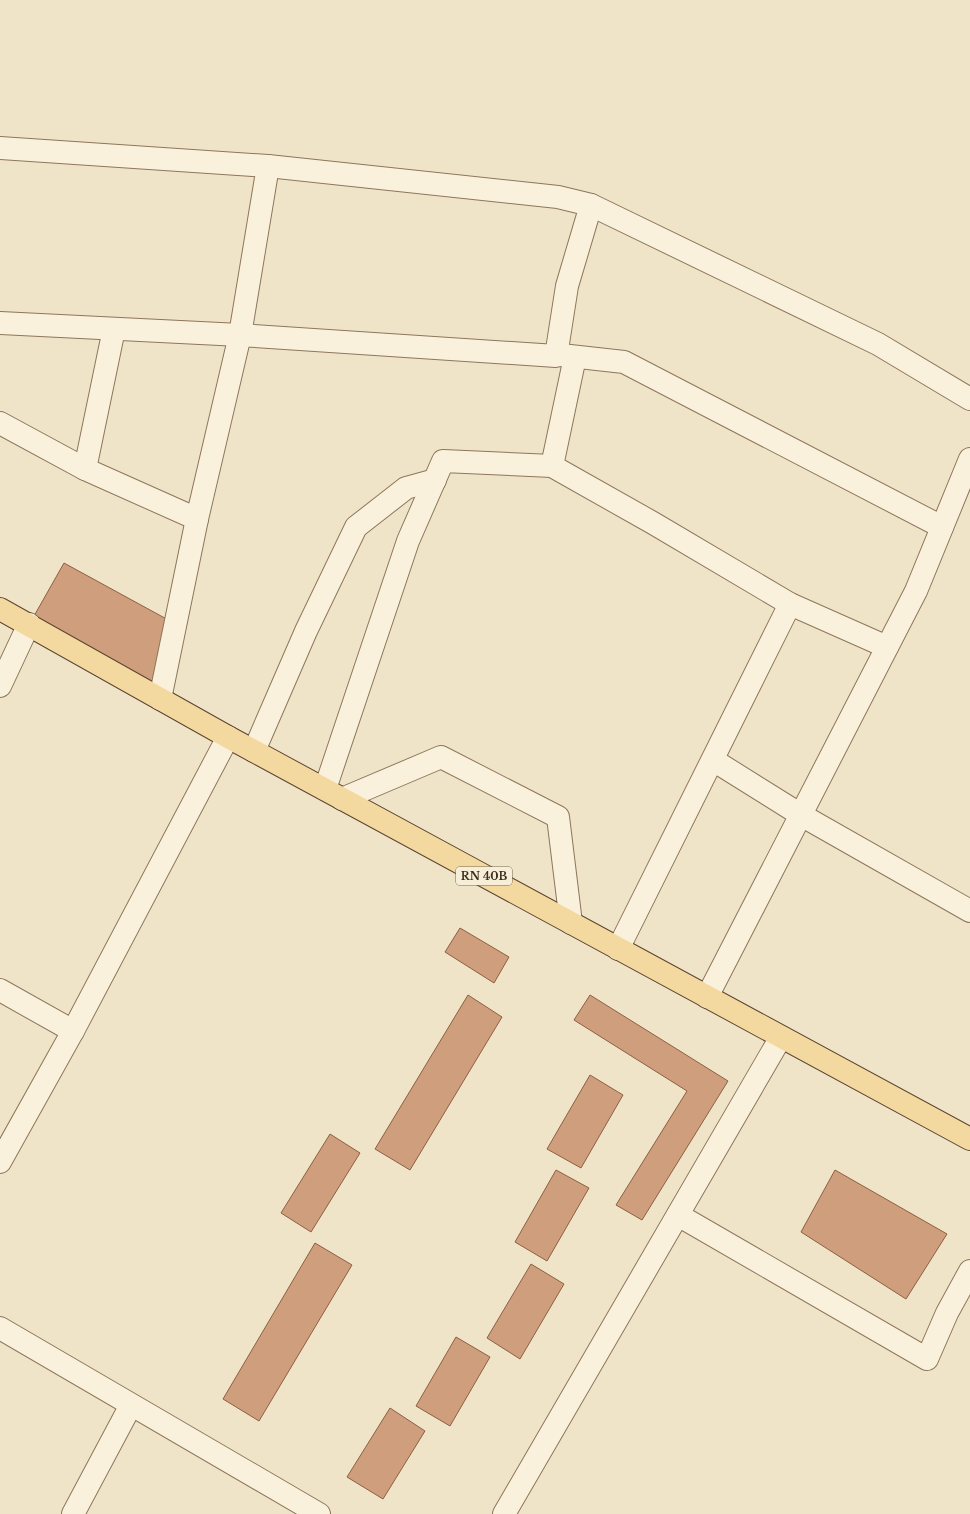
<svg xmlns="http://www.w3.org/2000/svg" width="970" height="1514" viewBox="0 0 970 1514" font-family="'Libre Baskerville',serif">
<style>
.building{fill:#cf9f7d;stroke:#8d5f41}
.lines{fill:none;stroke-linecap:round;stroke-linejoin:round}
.minor-casing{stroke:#8d765c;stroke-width:24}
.major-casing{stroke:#5b4430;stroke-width:24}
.minor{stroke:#faf1dc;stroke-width:22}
.major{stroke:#f3d9a0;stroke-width:22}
.labels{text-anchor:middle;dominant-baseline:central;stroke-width:3.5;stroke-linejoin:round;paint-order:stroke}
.shield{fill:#f7eed8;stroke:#756857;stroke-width:1}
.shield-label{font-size:11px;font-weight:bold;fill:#3d2e20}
</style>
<rect width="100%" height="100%" fill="#f0e4c8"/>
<!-- building -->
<g class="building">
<polygon points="64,563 172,622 156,686 34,616"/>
<polygon points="460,928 509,957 494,983 445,952"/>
<polygon points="468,995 502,1017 410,1170 375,1149"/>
<polygon points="590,995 728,1081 642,1220 616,1205 687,1091 574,1020"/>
<polygon points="590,1075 623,1095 581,1168 547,1149"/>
<polygon points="330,1134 360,1153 311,1232 281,1213"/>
<polygon points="556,1170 589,1188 547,1261 515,1242"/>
<polygon points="835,1170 947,1234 906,1299 801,1232"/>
<polygon points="315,1243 352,1265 259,1421 223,1399"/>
<polygon points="531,1264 564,1284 520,1359 487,1338"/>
<polygon points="456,1337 490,1357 450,1426 416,1406"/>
<polygon points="390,1408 425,1431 383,1499 347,1477"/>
</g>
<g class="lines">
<!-- minor casing -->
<g class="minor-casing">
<g id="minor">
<polyline points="0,148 268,166 240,335 0,323"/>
<polyline points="591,205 878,344 970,399"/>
<polyline points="561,355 624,362 942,527"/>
<polyline points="575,357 552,466 653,523 790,604 887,647"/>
<polyline points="0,423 85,469 114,329"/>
<polyline points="85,469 197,519 240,335 556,356 567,286 591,205 558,197 268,166"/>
<polyline points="0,686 29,624"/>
<polyline points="160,699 197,519"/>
<polyline points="254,751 306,631 356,527 406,488 435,480"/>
<polyline points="713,760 801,815 970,911"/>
<polyline points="325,789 408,541 443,461 552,466"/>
<polyline points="342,799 441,757 558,817 571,923"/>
<polyline points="618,949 790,604"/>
<polyline points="0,990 73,1031"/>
<polyline points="707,997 916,591 970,459"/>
<polyline points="0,1162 73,1031 228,737"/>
<polyline points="678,1215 927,1359 947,1313 970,1271"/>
<polyline points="0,1328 319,1514"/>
<polyline points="73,1514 131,1405"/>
<polyline points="504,1514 781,1037"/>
</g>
</g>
<!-- major casing -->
<g class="major-casing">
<polyline id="major" points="0,609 228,737 970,1139"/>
</g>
<!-- minor -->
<use href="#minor" class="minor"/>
<!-- major -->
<use href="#major" class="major"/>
</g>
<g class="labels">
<!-- shield labels -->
<rect class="shield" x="456" y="867" width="56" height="18" rx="3"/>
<g class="shield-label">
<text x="484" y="876">RN 40B</text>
</g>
</g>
</svg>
